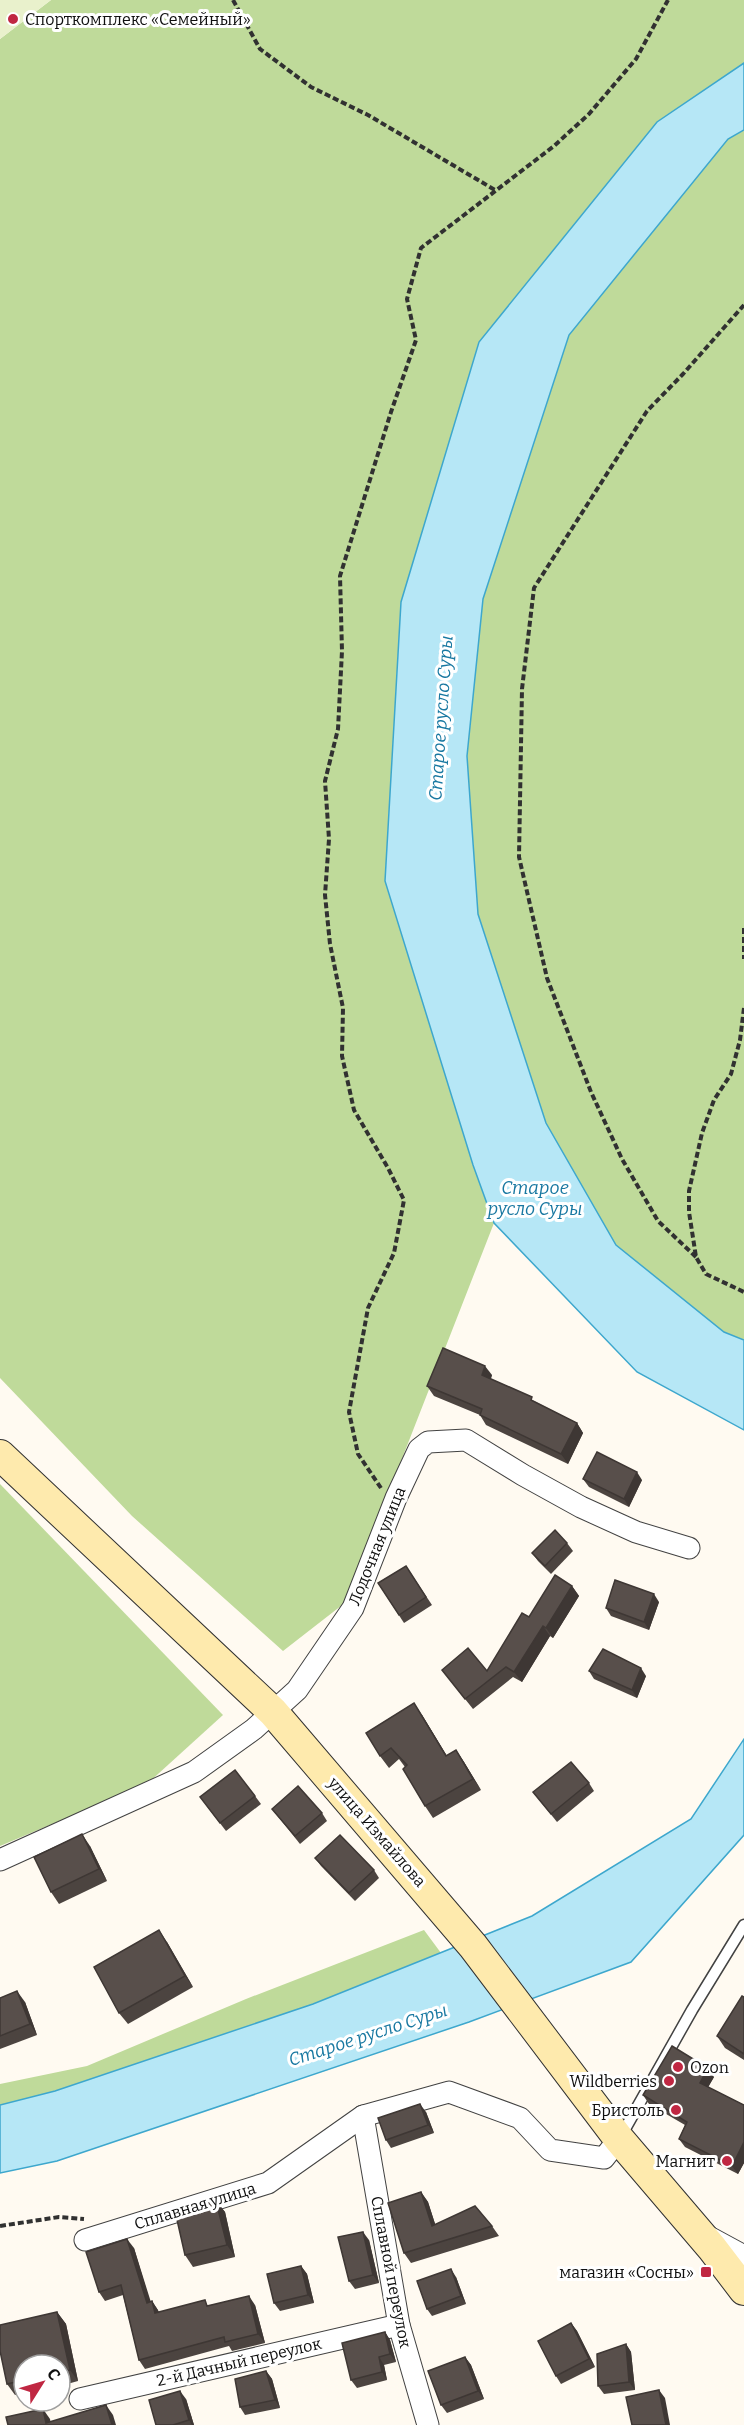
<svg xmlns="http://www.w3.org/2000/svg" width="744" height="2425" viewBox="0 0 744 2425" font-family="Bitter,serif">
<style>
.forest{fill:#bfda9a}
.pitch{fill:#e9f1cc}
.water{fill:#b6e7f6;stroke:#3da7cd;stroke-width:1.5}
.lines{fill:none;stroke-linecap:round;stroke-linejoin:round}
.service-casing{stroke:#424242;stroke-width:13}
.minor-casing{stroke:#424242;stroke-width:23}
.secondary-casing{stroke:#313131;stroke-width:32}
.path{stroke:#313131;stroke-width:4;stroke-dasharray:6 3;stroke-linecap:butt}
.service{stroke:#fff;stroke-width:10}
.minor{stroke:#fff;stroke-width:21}
.secondary{stroke:#feeaad;stroke-width:30}
.wall{fill:#4c4440}
.shaded-wall{fill:#3e3734}
.building{fill:#584f4b;stroke:#3e3734;stroke-width:1.5}
.poi-dot{fill:#c02742;stroke:#fff;stroke-width:2}
.labels{text-anchor:middle;dominant-baseline:central;stroke-width:6;stroke-linejoin:round;paint-order:stroke}
.poi-label{font-size:16px;fill:#0f0f0f;stroke:#fff;text-anchor:end}
.street-label{font-size:16px;fill:#0f0f0f;stroke:#fff}
.water-label{font-size:18px;font-style:italic;fill:#1878a1;stroke:#fff}
</style>
<rect width="100%" height="100%" fill="#fffaf1"/>
<!-- forest -->
<g class="forest">
<polygon points="51,0 744,0 744,63 657,122 479,342 401,602 385,881 473,1165 494,1223 346,1602 283,1651 132,1516 0,1378 0,39"/>
<polygon points="744,130 744,1340 724,1332 616,1245 546,1123 478,914 467,756 483,599 569,335 728,139"/>
<polygon points="0,1484 223,1715 147,1784 0,1846"/>
<polygon points="424,1930 441,1953 313,2004 55,2091 0,2105 0,2084 87,2066 246,1999"/>
</g>
<!-- pitch -->
<polygon class="pitch" points="0,0 51,0 0,39"/>
<!-- water -->
<g class="water">
<polygon points="744,63 744,130 728,139 569,335 483,599 467,756 478,914 546,1123 616,1245 724,1332 744,1340 744,1430 637,1372 494,1223 473,1165 385,881 401,602 479,342 657,122"/>
<polygon points="744,1739 744,1835 631,1962 469,2022 57,2161 0,2173 0,2105 55,2091 313,2004 532,1916 691,1819"/>
</g>
<g class="lines">
<!-- service casing -->
<g class="service-casing">
<polyline id="service" points="621,2136 692,2010 744,1925"/>
</g>
<!-- minor casing -->
<g class="minor-casing">
<g id="minor">
<polyline points="0,1860 194,1772 254,1729 297,1690 353,1608 396,1498 419,1449 428,1442 466,1440 523,1475 581,1507 636,1532 689,1548"/>
<polyline points="363,2116 399,2325 428,2425"/>
<polyline points="709,2237 744,2256"/>
<polyline points="85,2240 268,2183 363,2116 449,2092 520,2118 550,2150 604,2158 619,2139"/>
<polyline points="80,2399 399,2325"/>
</g>
</g>
<!-- secondary casing -->
<g class="secondary-casing">
<polyline id="secondary" points="0,1455 273,1712 473,1946 619,2139 712,2248 744,2290"/>
</g>
<!-- path -->
<g class="path">
<polyline points="233,0 260,49 311,87 368,115 495,190"/>
<polyline points="744,928 744,959"/>
<polyline points="744,1008 740,1040 731,1074 714,1100 702,1133 689,1191 689,1212 696,1257 706,1274 744,1292"/>
<polyline points="696,1257 658,1221 622,1159 591,1092 547,978 519,857 522,689 534,588 647,411 683,374 744,305"/>
<polyline points="381,1488 358,1454 349,1412 368,1308 394,1253 404,1200 388,1168 354,1110 342,1056 343,1008 330,944 325,895 329,839 325,781 338,729 342,651 340,576 391,412 416,340 407,299 421,248 554,146 589,114 636,59 668,0"/>
<polyline points="0,2226 59,2217 84,2219"/>
</g>
<!-- service -->
<use href="#service" class="service"/>
<!-- minor -->
<use href="#minor" class="minor"/>
<!-- secondary -->
<use href="#secondary" class="secondary"/>
</g>
<!-- wall -->
<g class="wall">
<polygon points="492,1375 491,1379 577,1423 583,1433 568,1464 486,1425 480,1415 434,1396 427,1386"/>
<polygon points="583,1479 642,1480 629,1507 589,1487"/>
<polygon points="567,1543 573,1551 551,1574 538,1561 532,1553"/>
<polygon points="406,1566 432,1605 404,1623 378,1583"/>
<polygon points="572,1586 579,1596 553,1638 550,1636 522,1682 513,1677 473,1709 442,1670 487,1671 529,1617"/>
<polygon points="659,1602 649,1630 611,1616 606,1608"/>
<polygon points="589,1671 646,1676 637,1698 594,1679"/>
<polygon points="422,1715 447,1756 456,1750 464,1762 481,1790 433,1818 425,1806 405,1767 399,1759 389,1768 380,1756"/>
<polygon points="589,1783 594,1791 557,1822 533,1792"/>
<polygon points="255,1796 261,1804 226,1831 206,1805"/>
<polygon points="272,1809 322,1813 327,1821 300,1844"/>
<polygon points="90,1846 107,1881 59,1904 51,1892"/>
<polygon points="315,1858 374,1870 379,1878 355,1901 321,1866"/>
<polygon points="167,1942 193,1987 128,2024 119,2013"/>
<polygon points="744,1997 744,2060 725,2048 717,2036"/>
<polygon points="0,1998 25,2002 37,2035 0,2049"/>
<polygon points="714,2077 708,2087 744,2105 744,2163 738,2174 685,2147 679,2139 685,2125 649,2104 643,2095"/>
<polygon points="426,2112 434,2133 391,2148 386,2140"/>
<polygon points="421,2192 428,2202 435,2224 492,2226 499,2236 411,2263 404,2253"/>
<polygon points="216,2201 225,2212 235,2257 193,2267 185,2255"/>
<polygon points="369,2240 379,2283 355,2289 349,2281"/>
<polygon points="134,2248 150,2302 152,2301 159,2312 209,2306 255,2305 265,2343 232,2351 229,2346 145,2369 139,2360 123,2295 105,2301 99,2292"/>
<polygon points="301,2266 307,2274 314,2303 280,2311 274,2303"/>
<polygon points="456,2277 466,2304 432,2316 427,2309"/>
<polygon points="57,2312 66,2324 78,2381 60,2386 60,2365 24,2365 24,2393 15,2395 7,2384"/>
<polygon points="571,2323 577,2331 595,2367 561,2384 556,2376"/>
<polygon points="385,2332 390,2340 396,2362 384,2365 387,2380 357,2388 351,2380"/>
<polygon points="626,2344 631,2352 635,2390 604,2394 598,2386"/>
<polygon points="465,2357 471,2365 484,2399 447,2413 441,2405"/>
<polygon points="266,2371 272,2379 280,2408 245,2415 240,2407"/>
<polygon points="186,2399 194,2425 156,2425"/>
</g>
<!-- shaded-wall -->
<g class="shaded-wall">
<polygon points="485,1366 492,1375 488,1384 482,1375"/>
<polygon points="577,1423 583,1433 568,1464 561,1454"/>
<polygon points="637,1472 642,1480 629,1507 624,1499"/>
<polygon points="572,1586 579,1596 553,1638 546,1628"/>
<polygon points="654,1594 659,1602 649,1630 644,1622"/>
<polygon points="543,1626 550,1636 522,1682 514,1672"/>
<polygon points="641,1668 646,1676 637,1698 632,1690"/>
<polygon points="414,1703 422,1715 454,1768 446,1756"/>
<polygon points="456,1750 464,1762 481,1790 473,1779"/>
<polygon points="82,1834 90,1846 107,1881 99,1869"/>
<polygon points="159,1930 167,1942 193,1987 185,1976"/>
<polygon points="17,1991 25,2002 37,2035 30,2024"/>
<polygon points="708,2068 714,2077 706,2091 700,2083"/>
<polygon points="420,2104 426,2112 434,2133 428,2125"/>
<polygon points="744,2142 744,2163 738,2174 732,2166"/>
<polygon points="421,2192 428,2202 439,2236 432,2226"/>
<polygon points="216,2201 225,2212 235,2257 227,2245"/>
<polygon points="363,2232 369,2240 379,2283 373,2275"/>
<polygon points="127,2239 134,2248 154,2312 147,2303"/>
<polygon points="301,2266 307,2274 314,2303 308,2295"/>
<polygon points="451,2269 456,2277 466,2304 461,2296"/>
<polygon points="249,2296 255,2305 265,2343 258,2334"/>
<polygon points="152,2301 158,2310 161,2322 155,2313"/>
<polygon points="57,2312 66,2324 78,2381 70,2370"/>
<polygon points="571,2323 577,2331 595,2367 589,2359"/>
<polygon points="385,2332 390,2340 396,2362 390,2354"/>
<polygon points="626,2344 631,2352 635,2390 629,2382"/>
<polygon points="379,2357 384,2365 387,2380 382,2372"/>
<polygon points="465,2357 471,2365 484,2399 478,2391"/>
<polygon points="266,2371 272,2379 280,2408 275,2400"/>
<polygon points="659,2390 665,2398 670,2425 666,2425"/>
<polygon points="180,2391 186,2399 194,2425 192,2425 189,2420"/>
<polygon points="106,2405 113,2415 116,2425 112,2425"/>
<polygon points="43,2409 50,2419 51,2425 46,2423"/>
</g>
<!-- building -->
<g class="building">
<polygon points="443,1348 485,1366 482,1375 532,1397 531,1400 577,1423 561,1454 480,1415 482,1409 427,1386"/>
<polygon points="597,1452 637,1472 624,1499 583,1479"/>
<polygon points="555,1530 567,1543 545,1566 532,1553"/>
<polygon points="406,1566 426,1597 399,1615 378,1583"/>
<polygon points="555,1575 572,1586 546,1628 543,1626 514,1672 506,1667 465,1699 442,1670 468,1648 487,1671 522,1613 529,1617"/>
<polygon points="615,1580 654,1594 644,1622 606,1608"/>
<polygon points="603,1649 641,1668 632,1690 589,1671"/>
<polygon points="414,1703 446,1756 456,1750 473,1779 425,1806 403,1769 407,1765 391,1748 380,1756 366,1733"/>
<polygon points="571,1762 589,1783 551,1814 533,1792"/>
<polygon points="235,1770 255,1796 220,1823 200,1797"/>
<polygon points="298,1786 322,1813 295,1836 272,1809"/>
<polygon points="82,1834 99,1869 51,1892 34,1857"/>
<polygon points="340,1835 374,1870 349,1893 315,1858"/>
<polygon points="159,1930 185,1976 119,2013 94,1967"/>
<polygon points="17,1991 30,2024 0,2036 0,1998"/>
<polygon points="742,1996 744,1997 744,2054 717,2036"/>
<polygon points="672,2046 708,2068 700,2083 744,2105 744,2142 732,2166 679,2139 687,2122 643,2095"/>
<polygon points="420,2104 428,2125 386,2140 378,2118"/>
<polygon points="421,2192 432,2226 475,2206 492,2226 404,2253 388,2203"/>
<polygon points="216,2201 227,2245 185,2255 175,2211"/>
<polygon points="363,2232 373,2275 349,2281 338,2237"/>
<polygon points="127,2239 147,2303 152,2301 155,2313 205,2300 207,2306 249,2296 258,2334 225,2342 224,2337 139,2360 121,2285 99,2292 86,2252"/>
<polygon points="301,2266 308,2295 274,2303 267,2274"/>
<polygon points="451,2269 461,2296 427,2309 417,2281"/>
<polygon points="57,2312 70,2370 60,2372 60,2365 24,2365 24,2380 7,2384 0,2351 0,2325"/>
<polygon points="571,2323 589,2359 556,2376 538,2341"/>
<polygon points="385,2332 390,2354 379,2357 382,2372 351,2380 342,2343"/>
<polygon points="626,2344 629,2382 598,2386 597,2354"/>
<polygon points="465,2357 478,2391 441,2405 428,2371"/>
<polygon points="266,2371 275,2400 240,2407 235,2379"/>
<polygon points="659,2390 666,2425 632,2425 626,2397"/>
<polygon points="180,2391 189,2420 173,2425 156,2425 149,2400"/>
<polygon points="106,2405 112,2425 8,2425 6,2417 43,2409 46,2423"/>
</g>
<!-- markers -->
<g class="poi-dot">
<circle cx="13" cy="19" r="6"/>
<circle cx="678" cy="2067" r="6"/>
<circle cx="669" cy="2081" r="6"/>
<circle cx="676" cy="2110" r="6"/>
<circle cx="727" cy="2161" r="6"/>
<rect x="700" y="2266" width="12" height="12" rx="3"/>
</g>
<g class="labels">
<!-- poi labels -->
<g class="poi-label">
<text x="25" y="19" text-anchor="start">Спорткомплекс «Семейный»</text>
<text x="690" y="2067" text-anchor="start">Ozon</text>
<text x="657" y="2081">Wildberries</text>
<text x="664" y="2110">Бристоль</text>
<text x="715" y="2161">Магнит</text>
<text x="694" y="2272">магазин «Сосны»</text>
</g>
<!-- street labels -->
<g class="street-label">
<text transform="translate(377 1546) rotate(-68)">Лодочная улица</text>
<text transform="translate(377 1832) rotate(49)">улица Измайлова</text>
<text transform="translate(195 2206) rotate(-17)">Сплавная улица</text>
<text transform="translate(391 2272) rotate(79)">Сплавной переулок</text>
<text transform="translate(239 2362) rotate(-13)">2-й Дачный переулок</text>
</g>
<!-- water labels -->
<g class="water-label">
<text transform="translate(441 718) rotate(-86)">Старое русло Суры</text>
<text x="535" y="1188">Старое<tspan x="535" dy="21">русло Суры</tspan></text>
<text transform="translate(368 2035) rotate(-18)">Старое русло Суры</text>
</g>
</g>
<!-- north arrow -->
<g transform="translate(42 2383) rotate(53)"><circle r="28" fill="#ffffff" stroke="#9f9f9f" stroke-width="1.5"/>
<path d="M0-4.5L10 22L0 15L-10 22Z" fill="#c02742"/>
<text y="-9" font-size="16" font-weight="bold" text-anchor="middle" fill="#0f0f0f">С</text>
</g>
</svg>
